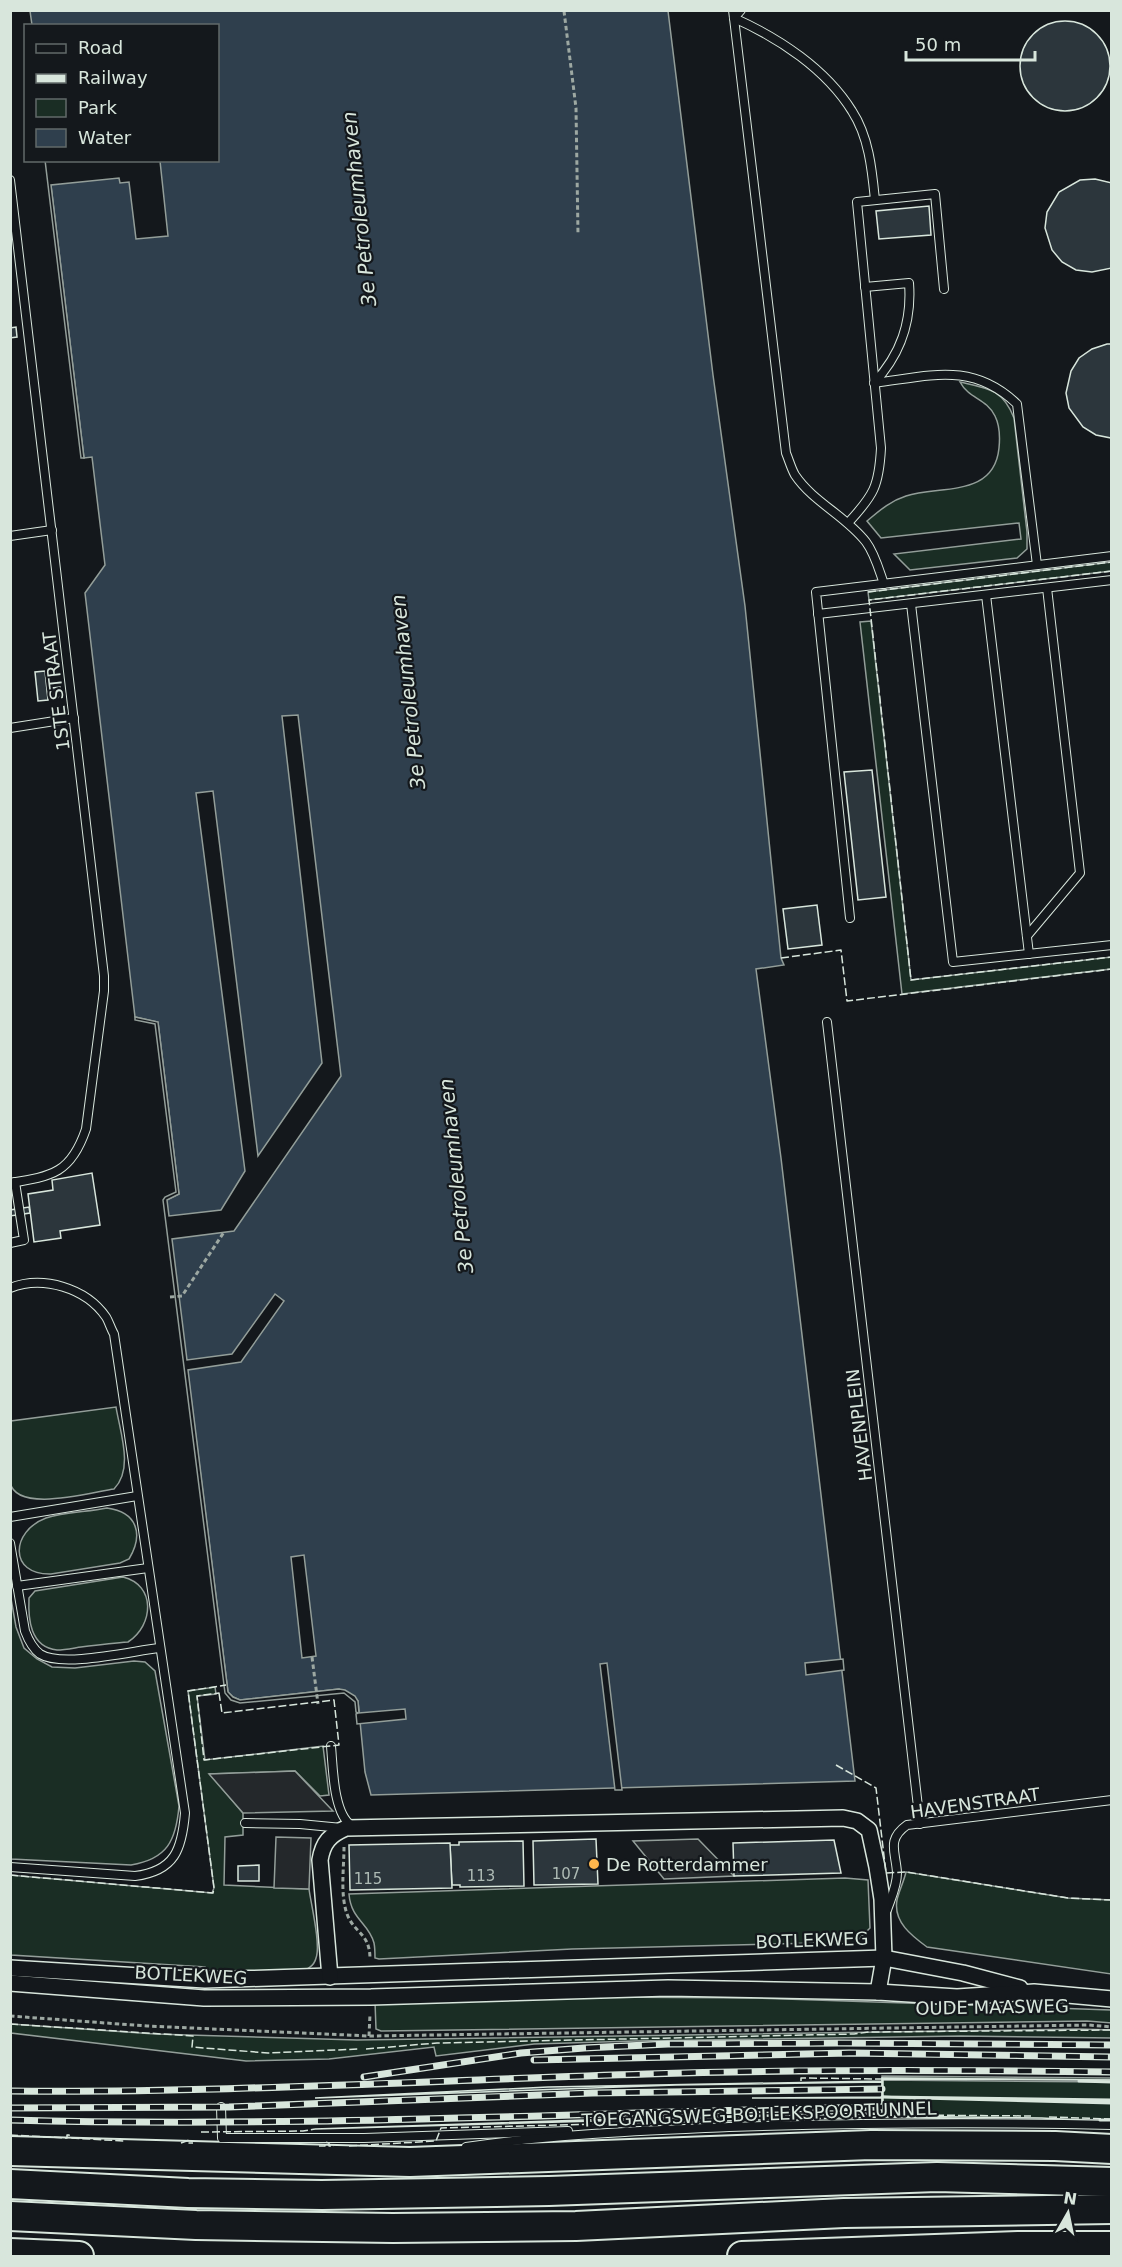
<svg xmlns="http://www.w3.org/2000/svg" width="1122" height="2267" viewBox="0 0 1122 2267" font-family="'DejaVu Sans',sans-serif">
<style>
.green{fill:#1a2d24;stroke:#939e99;stroke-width:1.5}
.parking{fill:#24282b;stroke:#939e99;stroke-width:1.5}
.water{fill:#2f3f4d;stroke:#939e99;stroke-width:1.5}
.pier{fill:#14181c;stroke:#939e99;stroke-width:1.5}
.building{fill:#2c363c;stroke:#d8e6dc;stroke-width:1.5}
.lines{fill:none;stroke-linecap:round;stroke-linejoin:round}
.service-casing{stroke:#d8e6dc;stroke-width:10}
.minor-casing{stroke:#d8e6dc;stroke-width:18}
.motorway-casing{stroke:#d8e6dc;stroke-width:32}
.path{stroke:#9da8a2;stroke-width:3;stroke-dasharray:4.5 3;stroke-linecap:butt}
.service{stroke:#14181c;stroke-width:8}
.minor{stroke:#14181c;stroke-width:15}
.motorway{stroke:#14181c;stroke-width:28}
.rail-casing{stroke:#d8e6dc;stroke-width:7}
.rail{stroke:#14181c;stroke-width:4.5;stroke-dasharray:14;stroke-linecap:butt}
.fence{stroke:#d8e6dc;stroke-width:1.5;stroke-dasharray:8 3;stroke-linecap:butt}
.wall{stroke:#d8e6dc;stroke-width:3}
.poi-dot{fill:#ffb74d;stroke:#14181c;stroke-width:2}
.labels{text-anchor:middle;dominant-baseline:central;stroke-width:4.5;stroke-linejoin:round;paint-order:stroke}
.number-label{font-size:15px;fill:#adbab4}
.street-label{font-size:18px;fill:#d8e6dc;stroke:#14181c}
.poi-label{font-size:18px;fill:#d8e6dc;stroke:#14181c;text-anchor:start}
.water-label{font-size:20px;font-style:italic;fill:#d8e6dc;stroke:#14181c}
</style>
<rect width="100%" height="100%" fill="#14181c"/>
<!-- green -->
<g class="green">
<path d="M960,382C987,388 1003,389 1014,418L1027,532V549L1017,558L910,570L894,554L1021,539L1019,523L881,538L867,521C879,511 890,501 906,496C940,485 994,498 999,448C1000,438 1000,426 995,416C986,398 969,399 960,382Z"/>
<polygon points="1111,562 1111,571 869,600 868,592"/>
<polygon points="871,621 911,980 1111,957 1111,969 902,994 860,622"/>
<path d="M116,1407C120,1432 134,1469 114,1489C92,1492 16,1514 10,1482C7,1463 10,1441 11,1421Z"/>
<path d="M107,1508C137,1512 144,1534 129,1559L120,1563L51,1574C8,1575 11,1531 46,1518C64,1512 88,1512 107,1508Z"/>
<path d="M123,1577C156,1585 154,1625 128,1642C113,1643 97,1645 81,1647C74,1648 65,1650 57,1650C30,1647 28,1619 29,1598L35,1591Z"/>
<path d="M10,1593L16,1627L24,1648L37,1659L52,1667L75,1668L134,1661L145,1662L155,1671L179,1806C176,1841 167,1859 131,1865L11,1859Z"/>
<path d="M215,1687L216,1694L197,1696L205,1760L323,1746L329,1795L320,1796L295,1771L210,1774L243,1813V1835L225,1837L224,1885L309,1889C311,1904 321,1945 316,1958C314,1967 306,1970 298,1972L206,1971L205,1967L11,1955L10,1875L212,1893L214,1888L188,1691Z"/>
<path d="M906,1872L1068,1898L1111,1900V1974L927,1947C912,1936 893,1922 897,1900C899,1891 904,1881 906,1872Z"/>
<path d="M845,1878L868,1880L870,1928L854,1944L818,1943L572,1949L379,1959L375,1958C375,1953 375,1948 374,1943C369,1923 351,1920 349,1894Z"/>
<polygon points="601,1997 758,1998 1111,2010 1112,2023 1087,2021 381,2031 376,2029 375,2002"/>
<polygon points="11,2024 155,2034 357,2040 1079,2029 1111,2030 1112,2038 961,2036 636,2041 534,2044 436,2056 434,2047 329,2059 246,2061 11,2033"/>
<polygon points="882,2076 1111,2078 1112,2080 882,2078"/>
<polygon points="882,2080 1111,2082 1111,2120 882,2116"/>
</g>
<!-- parking -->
<g class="parking">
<polygon points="295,1771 333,1811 243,1813 209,1774"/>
<polygon points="276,1837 311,1838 309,1889 274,1888"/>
<polygon points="698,1839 734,1876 664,1879 633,1841"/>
</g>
<!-- water -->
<polygon class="water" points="30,11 668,11 713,375 745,606 781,958 784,965 756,969 781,1158 855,1781 371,1795 365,1772 358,1701 339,1689 240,1700 233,1697 228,1692 166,1200 179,1194 158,1022 135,1017 85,593 105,565 92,457 84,458 48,161 218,160 218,26 32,25"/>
<!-- pier -->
<g class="pier">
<polygon points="45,160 160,161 168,236 136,239 129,182 120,183 119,178 51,185 84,458 81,458"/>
<polygon points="298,715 341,1076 234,1231 172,1239 187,1360 232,1354 275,1294 284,1301 241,1362 188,1370 228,1692 233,1697 240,1700 339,1689 345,1690 355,1696 358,1701 359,1713 405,1709 406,1719 357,1724 356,1714 358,1713 356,1712 355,1702 344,1693 240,1703 231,1700 225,1693 163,1200 165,1197 176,1192 155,1024 135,1020 135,1017 158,1022 179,1194 167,1200 169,1216 221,1210 245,1171 196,793 213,791 258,1156 322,1063 282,716"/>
<polygon points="304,1555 316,1656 302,1658 291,1557"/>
<polygon points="843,1659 844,1670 806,1675 805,1663"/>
<polygon points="607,1663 622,1790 615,1790 600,1664"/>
</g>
<!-- building -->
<g class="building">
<circle cx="1065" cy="66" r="45"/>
<polygon points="1095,179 1112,183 1112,268 1092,272 1076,270 1062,262 1052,250 1045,228 1047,212 1059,192 1080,180"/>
<polygon points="929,206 931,235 879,239 876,211"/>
<polygon points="16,327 17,337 10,338 10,328"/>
<polygon points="1107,344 1112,344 1111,438 1096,435 1083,427 1069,408 1066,393 1071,371 1079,358 1092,349"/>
<polygon points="45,671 48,700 38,701 35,672"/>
<polygon points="60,687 61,697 53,698 52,688"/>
<polygon points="872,770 886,897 858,900 844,772"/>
<polygon points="817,905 822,945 788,949 783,909"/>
<polygon points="92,1173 100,1225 60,1231 61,1238 34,1242 28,1194 53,1190 52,1180"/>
<polygon points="29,1207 30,1213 10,1216 10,1210"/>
<polygon points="596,1839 598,1884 534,1885 533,1841"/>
<polygon points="834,1840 841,1873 734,1876 733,1843"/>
<polygon points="523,1841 524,1886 460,1887 460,1885 452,1885 450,1845 459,1845 459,1842"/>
<polygon points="450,1843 452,1888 350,1890 349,1845"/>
<polygon points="259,1865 259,1881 238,1881 238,1866"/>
<polygon points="882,2078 1112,2080 883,2079 883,2116 1042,2118 1112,2122 882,2117 882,2114 807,2115 315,2129 677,2117 882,2113 882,2098 752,2098 882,2097 882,2082 676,2085 315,2098 548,2087 882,2081"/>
</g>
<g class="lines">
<!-- service casing -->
<g class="service-casing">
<g id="service">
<path d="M733,10L786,453C789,460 791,468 795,475C813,502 846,516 866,542C875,554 879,570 884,584"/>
<path d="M741,10L734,18C779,38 826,69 852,111C869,137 872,170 875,200"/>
<path d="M10,180L104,976V991L86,1129C71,1173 53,1176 10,1183"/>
<path d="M865,287L909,283C912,322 901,354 874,383C930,376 972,361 1017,404L1037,565"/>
<path d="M848,523C874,495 879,486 881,448L857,202L935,194L944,289"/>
<polyline points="10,536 52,530"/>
<polyline points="986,595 1029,954"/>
<polyline points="911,604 953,962 1112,945"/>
<polyline points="818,614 1112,580"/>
<polyline points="10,728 74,718"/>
<polyline points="850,918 816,592 1112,556"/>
<polyline points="1027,936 1080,873 1047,588"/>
<polyline points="827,1022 920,1824"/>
<polyline points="10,1243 24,1240 15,1182"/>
<path d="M10,1288C43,1275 86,1288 106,1317C109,1322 111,1329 114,1334L185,1813C182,1849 175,1871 135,1876L10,1867"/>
<polyline points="10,1517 137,1496"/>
<path d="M10,1543L25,1631C28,1639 32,1648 40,1654C62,1668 132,1651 159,1648"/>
<polyline points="17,1586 148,1568"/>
<path d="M331,1746C333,1767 333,1814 352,1826"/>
<polyline points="245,1823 300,1824 342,1828"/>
<path d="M887,1910C891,1898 897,1886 897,1873C896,1852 886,1840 907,1825L1112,1800"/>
<polyline points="221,2107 222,2138 364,2138 568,2131"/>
<path d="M466,2147C553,2134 641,2131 729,2127C857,2123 984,2122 1112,2125"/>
</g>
</g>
<!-- minor casing -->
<g class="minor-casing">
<g id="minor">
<polyline points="10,1968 205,1980 884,1958 963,1973 1020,1988"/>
<path d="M330,1977L320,1860C323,1842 330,1835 346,1828L843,1818L857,1821L869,1830L877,1867L882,1899L884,1958L878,1992"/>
<polyline points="10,1983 204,1998 371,1997 668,1988 878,1992 957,1997 1034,1992 1112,1999"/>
</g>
</g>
<!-- motorway casing -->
<g class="motorway-casing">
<g id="motorway">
<polyline points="10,2151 410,2162 871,2145 1055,2146 1112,2149"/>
<polyline points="10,2184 188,2193 322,2195 549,2191 937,2177 1112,2182"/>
<polyline points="10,2216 196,2225 393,2228 576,2226 844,2213 1112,2209"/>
<polyline points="10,2253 79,2256"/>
<polyline points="742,2256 1018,2246 1112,2246"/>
</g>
</g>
<!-- path -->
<g class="path">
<polyline points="564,11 576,108 578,234"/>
<polyline points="170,1297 182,1296 224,1232"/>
<polyline points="312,1657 318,1704"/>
<path d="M344,1847C344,1868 340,1894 347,1914C354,1933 370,1933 370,1959"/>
<polyline points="10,2016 147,2026 369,2036 1088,2025 1112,2027"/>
<polyline points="369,2036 370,2014"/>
</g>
<!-- service -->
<use href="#service" class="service"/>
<!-- minor -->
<use href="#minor" class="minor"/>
<!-- motorway -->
<use href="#motorway" class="motorway"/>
<!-- rail casing -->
<g class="rail-casing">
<g id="rail">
<polyline points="534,2060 849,2053 1112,2057"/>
<polyline points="364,2077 521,2053 584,2048 668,2044 838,2043 1112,2045"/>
<path d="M10,2091C223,2093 435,2080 647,2074C802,2069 957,2070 1112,2072"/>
<polyline points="10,2108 229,2107 592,2093 882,2089"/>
<path d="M10,2120C301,2128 591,2112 882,2107"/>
</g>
</g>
<!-- rail -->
<use href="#rail" class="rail"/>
<!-- fence -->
<g class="fence">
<polyline points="1112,571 869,600 911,980 1112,957"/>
<polyline points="868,592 1112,562"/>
<polyline points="781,958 841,950 847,1001 1112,969"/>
<polygon points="219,1693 222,1713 334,1700 339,1745 204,1760 197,1696"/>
<polyline points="836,1765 876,1788 886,1873 906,1872 1068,1898 1112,1900"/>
<polyline points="10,1875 213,1893 214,1888 188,1691 226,1685"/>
<polyline points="10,2024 193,2036 192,2047 268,2053 358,2049"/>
<polyline points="366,2049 437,2043 854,2034 869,2032 1112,2030"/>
<polyline points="801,2081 801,2078 882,2079"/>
<polyline points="914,2115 1031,2116"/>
<polyline points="1049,2117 1112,2119"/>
<polyline points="201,2132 303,2131 315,2129"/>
<polyline points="10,2135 67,2138 67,2135 69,2135 71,2138 124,2141"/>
<polyline points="181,2143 189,2140 189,2143 193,2143"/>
<polyline points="319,2146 325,2146 325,2142 329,2143 329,2146 334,2146"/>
<polyline points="349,2146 436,2141 441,2128 882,2117 884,2115"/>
</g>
<!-- wall -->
<g class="wall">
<polyline points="1079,2081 1112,2082"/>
<polyline points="1112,2100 882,2097 1112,2103"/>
<polyline points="1100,2120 1112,2120"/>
</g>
</g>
<!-- markers -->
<circle class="poi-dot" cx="594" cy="1864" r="6"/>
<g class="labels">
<!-- number labels -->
<g class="number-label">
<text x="566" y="1874">107</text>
<text x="481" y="1876">113</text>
<text x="368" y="1879">115</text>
</g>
<!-- street labels -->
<g class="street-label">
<text transform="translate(56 691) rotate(-97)">1STE STRAAT</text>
<text transform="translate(859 1425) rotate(-97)">HAVENPLEIN</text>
<text transform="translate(975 1803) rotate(-8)">HAVENSTRAAT</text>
<text transform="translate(812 1940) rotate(-2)">BOTLEKWEG</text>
<text transform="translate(191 1975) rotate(3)">BOTLEKWEG</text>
<text transform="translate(992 2007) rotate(-1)">OUDE MAASWEG</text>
<text transform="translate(759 2114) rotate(-2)">TOEGANGSWEG BOTLEKSPOORTUNNEL</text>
</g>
<!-- poi labels -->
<g class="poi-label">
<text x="606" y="1864">De Rotterdammer</text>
</g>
<!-- water labels -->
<g class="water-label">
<text transform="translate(359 209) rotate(-96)">3e Petroleumhaven</text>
<text transform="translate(408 692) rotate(-96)">3e Petroleumhaven</text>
<text transform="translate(456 1176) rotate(-96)">3e Petroleumhaven</text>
</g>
</g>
<!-- border -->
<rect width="1122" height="2267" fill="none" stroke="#d8e6dc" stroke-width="24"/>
<!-- legend -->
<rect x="24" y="24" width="195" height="138" fill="#14181c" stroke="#626a69" stroke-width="1.5"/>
<rect x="36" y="44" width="30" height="9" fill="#14181c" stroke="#626a69" stroke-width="1.5"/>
<text x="78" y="54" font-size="18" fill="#d8e6dc">Road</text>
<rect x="36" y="74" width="30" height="9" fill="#d8e6dc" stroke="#626a69" stroke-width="1.5"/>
<text x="78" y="84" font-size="18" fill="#d8e6dc">Railway</text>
<rect x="36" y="99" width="30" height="18" fill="#1a2d24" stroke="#626a69" stroke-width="1.5"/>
<text x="78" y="114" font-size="18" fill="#d8e6dc">Park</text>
<rect x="36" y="129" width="30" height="18" fill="#2f3f4d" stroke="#626a69" stroke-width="1.5"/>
<text x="78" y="144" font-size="18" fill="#d8e6dc">Water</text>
<!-- north arrow -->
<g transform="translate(1068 2213) rotate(9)" stroke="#14181c" stroke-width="4.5" paint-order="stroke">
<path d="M0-4.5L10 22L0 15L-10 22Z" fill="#d8e6dc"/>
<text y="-9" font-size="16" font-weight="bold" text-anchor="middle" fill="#d8e6dc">N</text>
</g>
<!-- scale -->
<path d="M906 51v9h129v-9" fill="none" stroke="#d8e6dc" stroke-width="3"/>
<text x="915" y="51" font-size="18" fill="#d8e6dc" stroke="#14181c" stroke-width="4.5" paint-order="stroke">50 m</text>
</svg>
